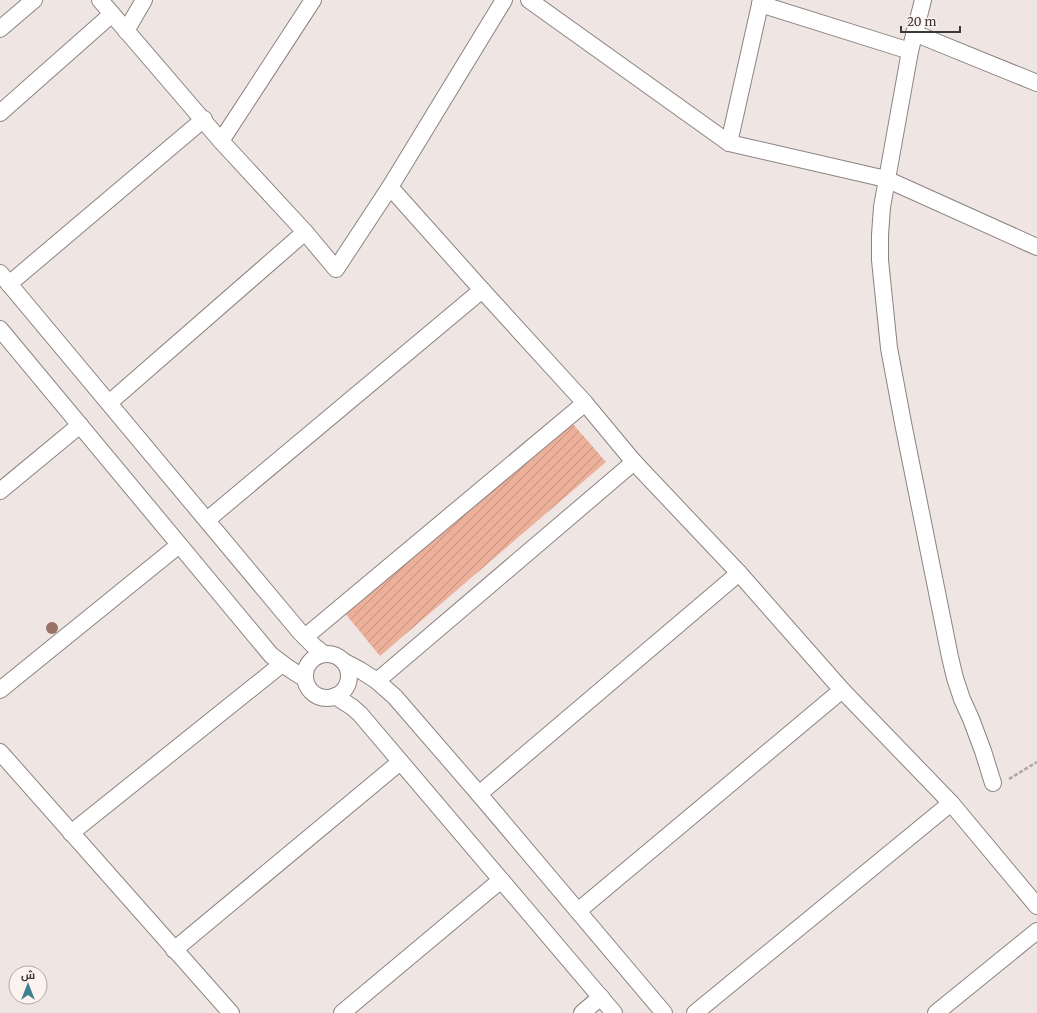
<svg xmlns="http://www.w3.org/2000/svg" width="1037" height="1013" viewBox="0 0 1037 1013" font-family="Merriweather,Cairo,serif">
<style>
.garden{fill:url(#garden-furrows)}
.lines{fill:none;stroke-linecap:round;stroke-linejoin:round}
.street-casing{stroke:#8c8381;stroke-width:18}
.path{stroke:#ada5a3;stroke-width:2.5;stroke-dasharray:4 2;stroke-linecap:butt}
.street{stroke:#fff;stroke-width:16}
.tree{fill:#997466}
</style>
<defs>
<pattern id="garden-furrows" width="10" height="10" patternUnits="userSpaceOnUse"><rect width="10" height="10" fill="#ecaf9a"/><path d="M-1 1l2-2M0 10L10 0M9 11l2-2" fill="none" stroke="#c08f7e"/></pattern>
</defs>
<rect width="100%" height="100%" fill="#efe6e3"/>
<!-- garden -->
<polygon class="garden" points="572,423 606,462 380,656 344,612"/>
<g class="lines">
<!-- street casing -->
<g class="street-casing">
<g id="street">
<polyline points="100,0 221,141 305,232 336,269 390,187 482,290 585,403 634,462 739,573 842,690 951,803 1037,906"/>
<polyline points="529,0 729,143 886,179 1037,247"/>
<polyline points="923,0 910,51 882,207 880,235 880,260 889,348 903,423 950,657 955,678 962,699 971,719 983,751 993,783"/>
<polyline points="760,4 910,51"/>
<polyline points="0,29 34,0"/>
<polyline points="126,31 144,0"/>
<polyline points="914,33 1037,83"/>
<polyline points="0,113 112,14"/>
<polyline points="221,141 313,0"/>
<polyline points="729,143 761,0"/>
<polyline points="390,187 504,0"/>
<polyline points="0,273 300,632 314,646 324,654"/>
<polyline points="9,284 204,119"/>
<path d="M0,329L271,655C282,664 292,671 304,678"/>
<polyline points="109,403 305,232"/>
<polyline points="0,491 80,425"/>
<polyline points="207,520 482,290"/>
<polyline points="305,637 585,403"/>
<circle cx="327" cy="676" r="22"/>
<polyline points="343,661 360,670 377,681 395,697 479,794 664,1013"/>
<polyline points="377,681 634,462"/>
<polyline points="0,690 179,545"/>
<polyline points="335,696 352,707 360,714 614,1013"/>
<polyline points="0,752 231,1013"/>
<polyline points="479,794 739,573"/>
<polyline points="71,833 282,664"/>
<polyline points="578,911 842,690"/>
<polyline points="174,950 400,762"/>
<polyline points="342,1013 501,880"/>
<polyline points="582,1013 601,997"/>
<polyline points="695,1013 951,803"/>
<polyline points="936,1013 1037,931"/>
</g>
</g>
<!-- path -->
<polyline class="path" points="1009,779 1037,762"/>
<!-- street -->
<use href="#street" class="street"/>
</g>
<!-- trees -->
<circle class="tree" cx="52" cy="628" r="6"/>
<!-- north arrow -->
<g transform="translate(28 985)"><circle r="19" fill="#fcf3f0" stroke="#afa8a6"/>
<path d="M0-3L7 15L0 10L-7 15Z" fill="#3f8092"/>
<text y="-6" font-size="11" font-weight="bold" text-anchor="middle" fill="#3c3837">ش</text>
</g>
<!-- scale -->
<path d="M901 26v6h59v-6" fill="none" stroke="#3c3837" stroke-width="2"/>
<text x="907" y="26" font-size="12" fill="#3c3837" stroke="#fcf3f0" stroke-width="3" paint-order="stroke">20 m</text>
</svg>
